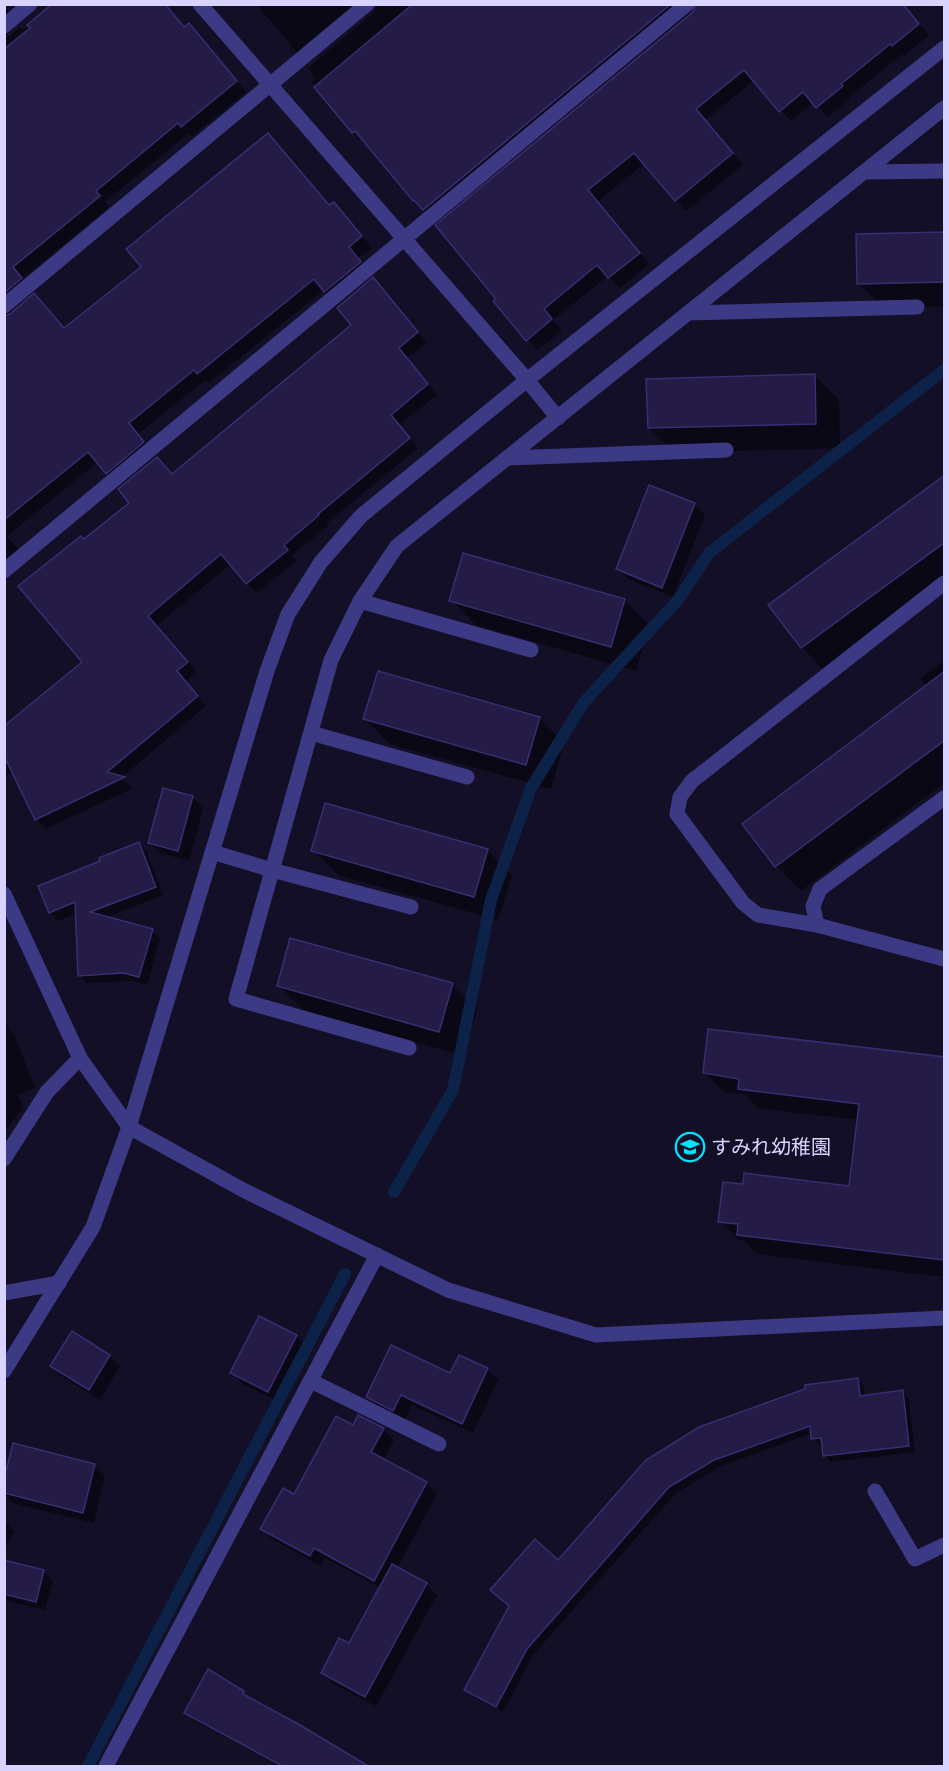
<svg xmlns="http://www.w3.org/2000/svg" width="949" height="1771" viewBox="0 0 949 1771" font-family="Helvetica,'Noto Sans JP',sans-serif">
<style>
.shadow{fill:#0007;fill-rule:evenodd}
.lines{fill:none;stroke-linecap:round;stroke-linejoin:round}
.stream{stroke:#0c2248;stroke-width:12}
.building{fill:#241b47;stroke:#3b2d73;stroke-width:1.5}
.service{stroke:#3d3a85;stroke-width:15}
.minor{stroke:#3d3a85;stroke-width:15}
.tertiary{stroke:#3d3a85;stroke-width:15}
.labels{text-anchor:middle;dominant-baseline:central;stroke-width:4.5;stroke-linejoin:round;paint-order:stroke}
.poi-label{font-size:20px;fill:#d9d4ff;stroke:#130f26;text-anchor:start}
</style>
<rect width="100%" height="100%" fill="#130f26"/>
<!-- shadow -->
<g class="shadow">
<polygon points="54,4 165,4 185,28 189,25 199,35 246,92 192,136 189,133 105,202 109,207 17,283 4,270 4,35 5,37 11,35 20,27 23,30"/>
<polygon points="256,4 377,4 371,7 305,62"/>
<polygon points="378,4 903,4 929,35 904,56 902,54 851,96 852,97 828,117 814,102 791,121 755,80 705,120 743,165 686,211 645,163 597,202 649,264 620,288 608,276 553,320 562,331 537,350 495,301 699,5 692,7 435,220 414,200 365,141 364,143 353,132 311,81 315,78 308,68 374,12"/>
<polygon points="4,6 17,21 4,34"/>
<polygon points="268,135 330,207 344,214 372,248 358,258 370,273 336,302 324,290 209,383 205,380 138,434 154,453 117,483 98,462 7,536 18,549 4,560 4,345 65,330 143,267"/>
<polygon points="944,234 944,307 884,308 859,284"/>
<polygon points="373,279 427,343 407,358 437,395 399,425 418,448 326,524 328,526 292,555 297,561 256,593 231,564 156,626 197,672 186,682 206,706 121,778 133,788 46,829 36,819 14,772 4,777 4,764 14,758 13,756 4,760 4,721 7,726 84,663 84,541 173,475 353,325"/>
<polygon points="814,375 839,400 840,448 674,453 649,428"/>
<polygon points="944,477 944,585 826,672 802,647"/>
<polygon points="694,505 705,515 673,597 628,579 618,569"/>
<polygon points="451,600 624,600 649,625 636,671 476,625"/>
<polygon points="944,661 944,783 801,891 776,866 744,825 927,687 920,678"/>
<polygon points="539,718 564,743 551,789 390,744 365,719"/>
<polygon points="164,790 193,798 203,808 189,861 160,853 149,842"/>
<polygon points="139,844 147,852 163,895 105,918 152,931 160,939 147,985 133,981 87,983 79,975 77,913 58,921 50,912"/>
<polygon points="313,850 487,850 512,875 498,920 338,875"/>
<polygon points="278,985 452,985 477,1010 464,1056 303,1010"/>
<polygon points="4,1016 10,1031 14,1034 35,1088 18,1095 23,1108 4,1132"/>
<polygon points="944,1059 944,1277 757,1254 744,1241 739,1240 720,1221 744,1185 850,1188 858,1120 758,1108 746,1095 724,1092 705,1073"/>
<polygon points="260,1318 297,1336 307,1347 279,1402 243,1384 232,1373"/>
<polygon points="109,1356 120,1366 100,1400 63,1377 52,1366"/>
<polygon points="487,1370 498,1380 473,1433 412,1405 404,1420 379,1408 368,1397 451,1375"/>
<polygon points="857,1380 864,1386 865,1397 903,1392 909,1399 915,1452 831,1462 824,1455 823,1445 819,1445 813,1439 812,1433 721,1466 676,1493 533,1655 503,1712 472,1696 466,1690 558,1562 647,1461"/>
<path d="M354,1427L383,1429L394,1440L383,1460L426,1483L437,1494L397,1568L426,1584L437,1595L376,1706L333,1684L323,1673L349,1645L381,1588L325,1558L321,1566L272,1539L262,1529L295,1496ZM381,1431H384L369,1460L366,1458Z"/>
<polygon points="94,1465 105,1476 94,1523 13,1503 4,1494 4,1485"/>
<polygon points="4,1521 15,1531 4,1549"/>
<polygon points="4,1562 43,1571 53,1581 45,1610 4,1600"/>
<polygon points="243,1692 251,1700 367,1766 279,1766 195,1721 186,1712"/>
</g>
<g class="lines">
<!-- stream -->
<g class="stream">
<polyline points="394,1192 453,1090 491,900 531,788 584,702 678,600 709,553 944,370"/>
<polyline points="88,1766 345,1274"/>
</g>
</g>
<!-- building -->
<g class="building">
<polygon points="52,4 165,4 184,27 189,23 237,81 181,127 178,123 96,191 100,196 13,267 22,278 4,293 4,49 30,28 27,25"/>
<polygon points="413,4 671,4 423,210 414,200 413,201 355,131 352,133 314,87"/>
<polygon points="696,4 903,4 919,24 892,46 890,44 841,84 843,86 816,108 803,92 779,112 744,70 696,109 733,153 675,201 634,153 588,190 640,253 608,278 597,265 544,309 552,319 526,341 493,301 496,299 435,225 693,12"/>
<polygon points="268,133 329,205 334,202 362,236 349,247 361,262 324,292 314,279 197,374 194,370 129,423 144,442 106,474 88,452 4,520 4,316 10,314 34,293 64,328 141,267 126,249"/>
<polygon points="945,232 945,282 857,284 856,234"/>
<polygon points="373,277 418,332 399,348 428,384 391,415 410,438 318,514 319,515 284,545 288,550 246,584 221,554 148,616 188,662 177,671 198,696 107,772 125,777 35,820 4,756 4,726 82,662 18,586 81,536 84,539 129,503 118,489 157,457 172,474 351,325 337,308"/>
<polygon points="815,374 816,424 648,428 646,379"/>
<polygon points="945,475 945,542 801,648 768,605"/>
<polygon points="649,485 695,503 662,588 616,569"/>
<polygon points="463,553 625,599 611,647 449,601"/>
<polygon points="378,671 540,717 526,765 363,719"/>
<polygon points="945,671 945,740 775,867 742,824"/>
<polygon points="163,788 193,796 178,851 148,843"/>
<polygon points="325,803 488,849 474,897 311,851"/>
<polygon points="139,842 156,887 90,912 153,929 139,977 123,973 78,976 75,902 49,913 38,886 100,861 99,858"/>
<polygon points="290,938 453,983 439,1032 277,986"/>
<polygon points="708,1029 945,1057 945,1245 943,1260 737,1235 738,1224 718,1222 723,1182 743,1184 744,1173 849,1186 859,1104 738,1089 739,1079 703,1073"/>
<polygon points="259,1316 297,1335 268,1392 230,1373"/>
<polygon points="72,1331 110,1355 89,1390 50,1366"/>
<polygon points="391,1345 450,1373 459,1355 488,1368 462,1424 401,1395 393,1411 366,1397"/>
<polygon points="858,1378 860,1396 903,1390 909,1446 823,1456 821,1438 811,1439 810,1426 714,1460 669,1487 527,1649 496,1707 464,1690 509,1606 490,1590 535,1539 558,1560 646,1460 699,1427 805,1389 805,1385"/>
<polygon points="358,1415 384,1428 371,1452 427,1482 374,1581 314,1548 310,1556 260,1529 283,1488 294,1494 336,1416 353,1425"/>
<polygon points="13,1443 95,1464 83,1513 4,1493 4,1479"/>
<polygon points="4,1560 44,1570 36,1602 4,1594"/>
<polygon points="392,1564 427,1583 365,1697 321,1673 339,1638 349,1643"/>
<polygon points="208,1669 244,1691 243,1694 300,1725 370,1767 284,1767 184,1713"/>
</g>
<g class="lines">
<!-- service -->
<g class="service">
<polyline points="865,172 944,171"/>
<polyline points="688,313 917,307"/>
<polyline points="527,380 558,418"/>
<polyline points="507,458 726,450"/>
<polyline points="944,583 692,781 680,797 677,814 743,903 758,915 817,925 944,959"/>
<polyline points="360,601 531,650"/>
<polyline points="311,733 467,777"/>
<polyline points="212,852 272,870 411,907"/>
<polyline points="817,925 813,906 820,889 944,798"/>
<polyline points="409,1048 236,999 331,660 360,601 397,546 944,108"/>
<polyline points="311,1381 439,1444"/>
<polyline points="875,1491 915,1559 944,1545"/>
</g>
<!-- minor -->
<g class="minor">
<polyline points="200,4 527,380"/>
<polyline points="4,26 30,4"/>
<polyline points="4,306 367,4"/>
<polyline points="4,571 687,4"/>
<polyline points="4,894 80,1058 129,1127"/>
<polyline points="4,1159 47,1092 80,1058"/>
<polyline points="4,1293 59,1283"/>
<polyline points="106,1766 377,1255"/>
</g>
<!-- tertiary -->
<g class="tertiary">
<polyline points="129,1127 245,1191 448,1290 596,1335 944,1318"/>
<polyline points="4,1371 93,1227 129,1127 267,671 288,614 321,562 361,516 527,380 944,48"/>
</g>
</g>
<!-- icons -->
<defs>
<g id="school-ring" transform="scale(1.5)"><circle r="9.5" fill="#130f26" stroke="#00e5ff" stroke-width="1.5"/><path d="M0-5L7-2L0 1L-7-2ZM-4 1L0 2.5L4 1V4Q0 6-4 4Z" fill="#00e5ff"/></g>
</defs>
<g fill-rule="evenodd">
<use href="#school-ring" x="690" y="1147"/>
</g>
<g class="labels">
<!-- poi labels -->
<g class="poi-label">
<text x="711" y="1147">すみれ幼稚園</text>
</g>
</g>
<!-- border -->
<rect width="949" height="1771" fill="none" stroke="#d9d4ff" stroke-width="12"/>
</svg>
